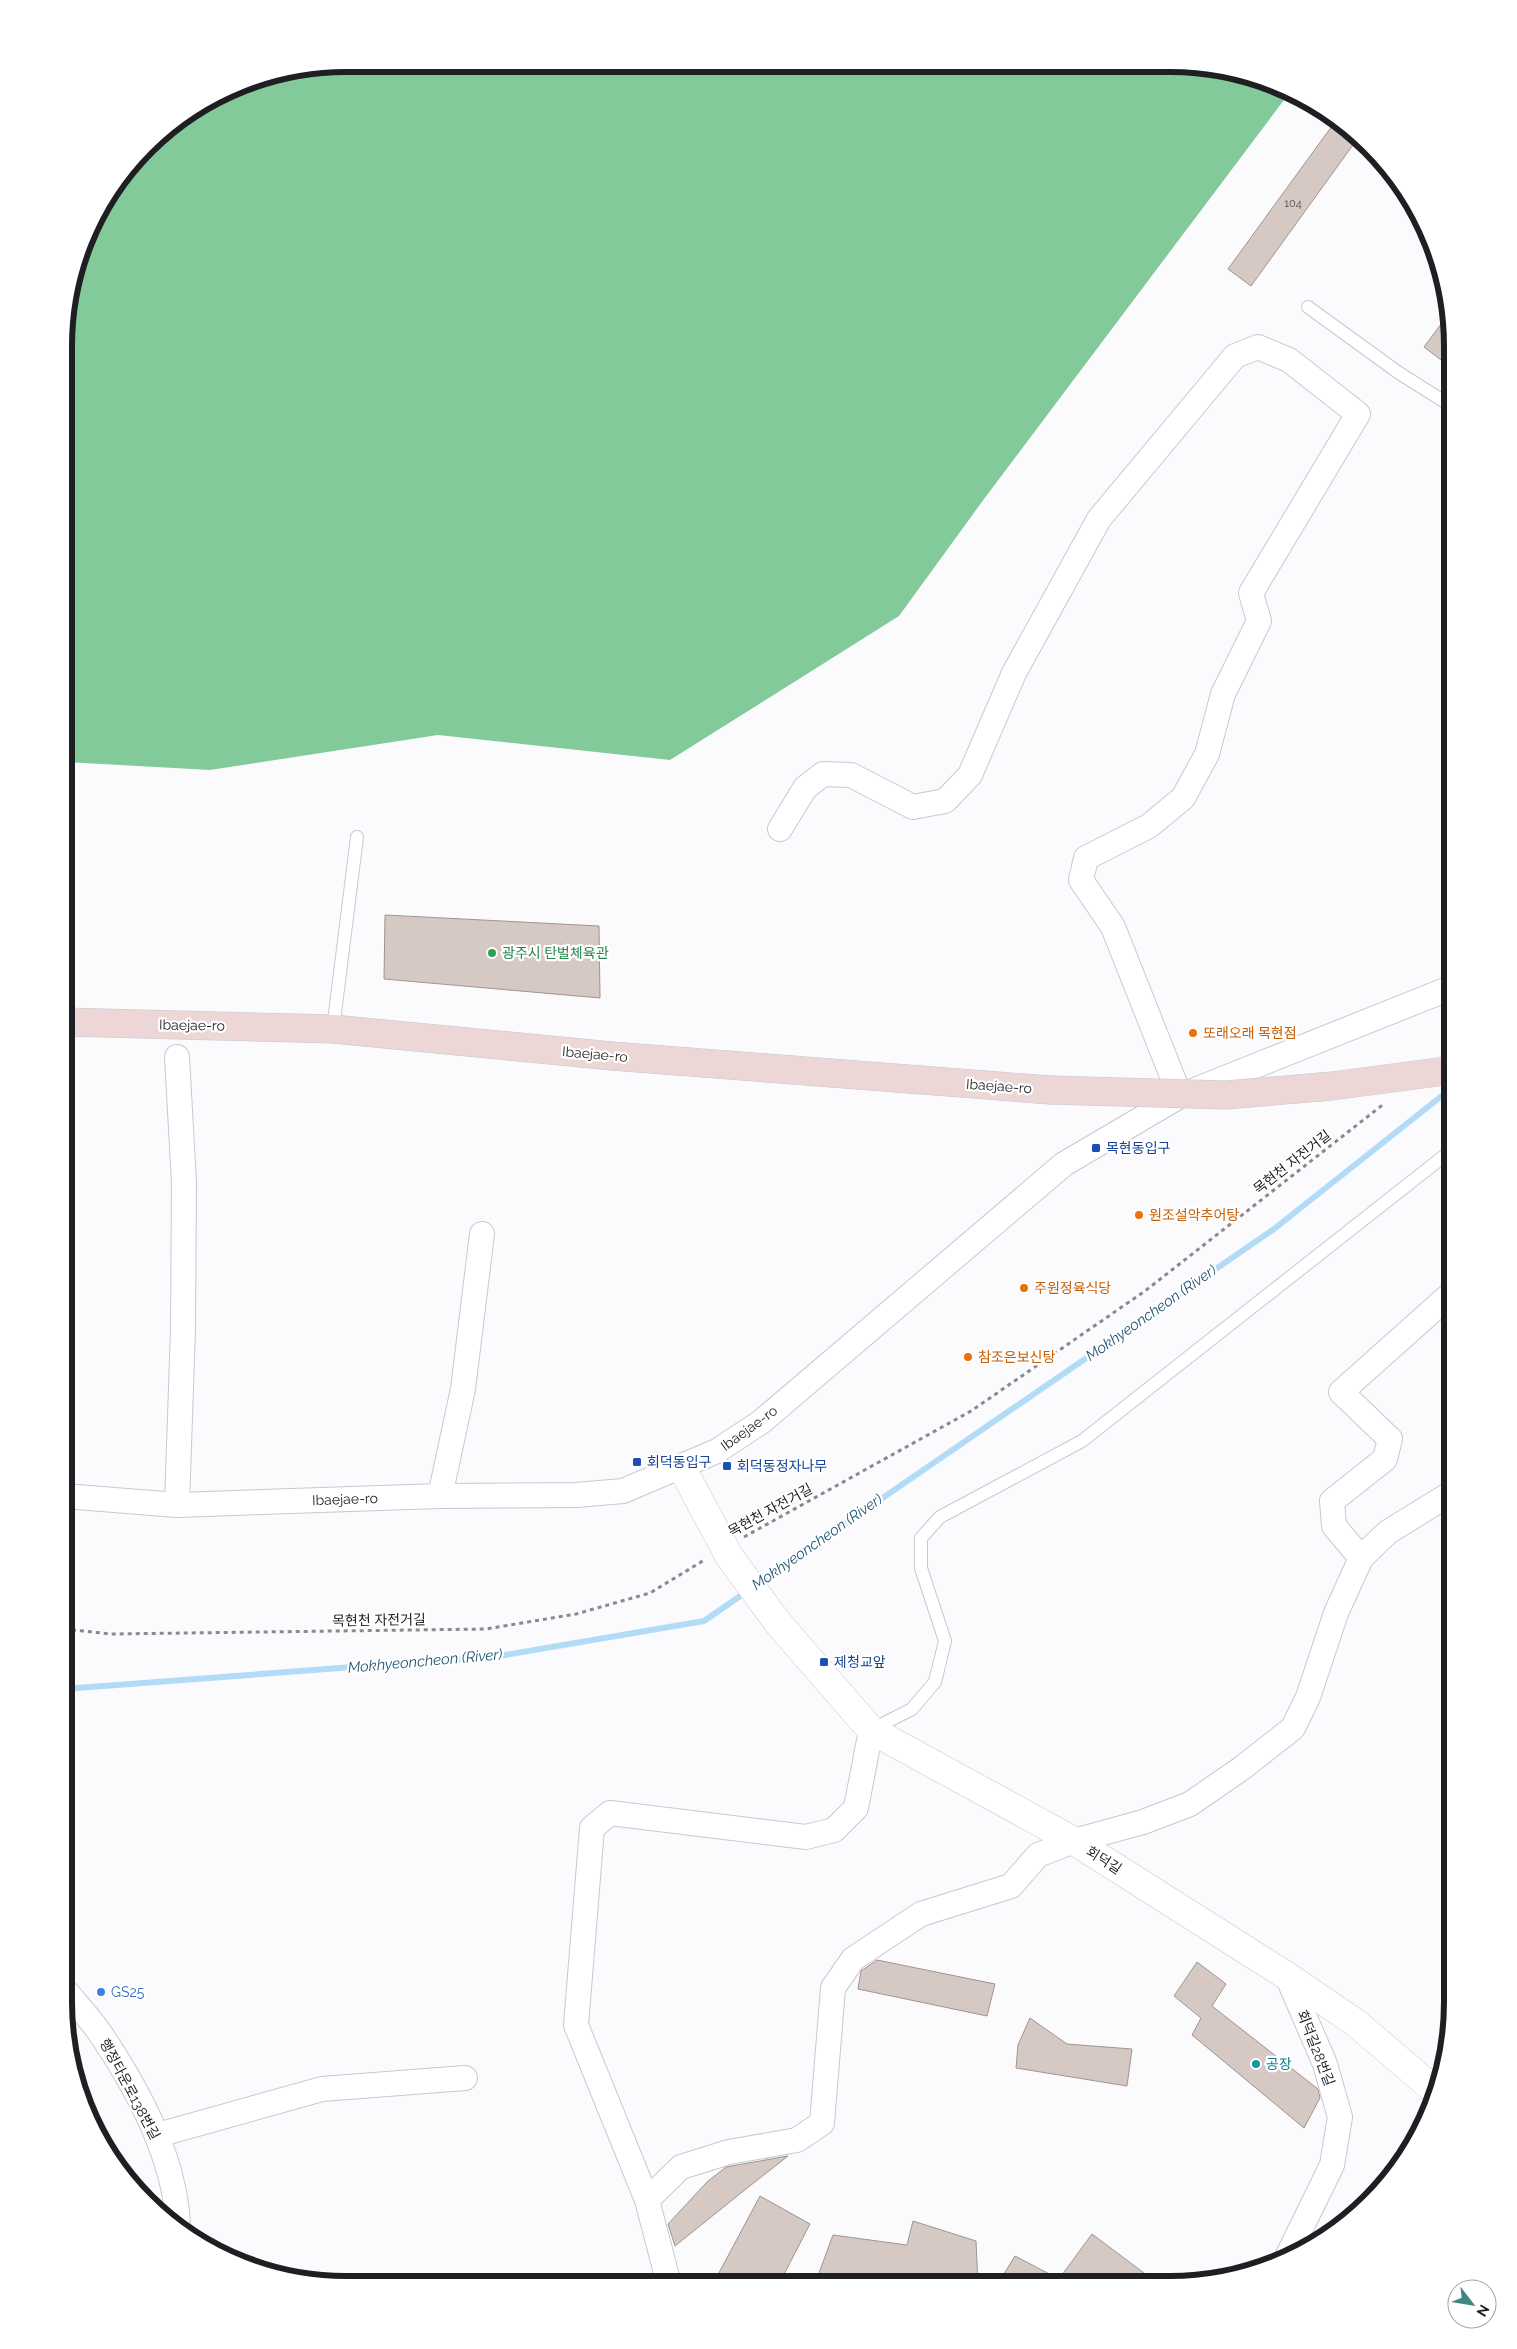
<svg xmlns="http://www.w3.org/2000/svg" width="1517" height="2349" viewBox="0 0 1517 2349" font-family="Raleway,'Noto Sans KR',sans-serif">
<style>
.forest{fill:#82ca9a}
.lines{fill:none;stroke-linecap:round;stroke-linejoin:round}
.stream{stroke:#b2dbf8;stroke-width:6}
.building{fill:#d6c9c4;stroke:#a09490}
.service-casing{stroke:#c7c8d4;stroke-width:14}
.minor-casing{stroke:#c7c8d4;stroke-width:26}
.tertiary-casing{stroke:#c7c8d4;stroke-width:29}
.secondary-casing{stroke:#c7c8d4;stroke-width:29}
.path{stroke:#8a8a8e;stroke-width:3;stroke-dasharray:4 4;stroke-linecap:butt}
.service{stroke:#fff;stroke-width:12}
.minor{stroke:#fff;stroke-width:24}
.tertiary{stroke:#fff;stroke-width:28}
.secondary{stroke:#ecd6d6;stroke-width:28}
.secondary-bridge-casing{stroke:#c7c8d4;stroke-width:29;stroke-linecap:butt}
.secondary-bridge{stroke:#ecd6d6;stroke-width:28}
.leisure-dot{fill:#2e9e5b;stroke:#fff;stroke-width:2}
.food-dot{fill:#e8710a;stroke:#fff;stroke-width:2}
.transit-dot{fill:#1a4fb4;stroke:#fff;stroke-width:2}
.shop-dot{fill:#3f7fe0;stroke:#fff;stroke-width:2}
.culture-dot{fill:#0f9aa8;stroke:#fff;stroke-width:2}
.labels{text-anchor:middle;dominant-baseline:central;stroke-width:4.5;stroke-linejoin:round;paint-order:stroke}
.number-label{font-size:11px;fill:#4d4a4b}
.leisure-label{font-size:14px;fill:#27864d;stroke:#fff;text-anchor:start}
.street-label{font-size:14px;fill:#1f1f23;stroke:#fff}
.food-label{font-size:14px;fill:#c56008;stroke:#fff;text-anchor:start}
.transit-label{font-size:14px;fill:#164399;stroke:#fff;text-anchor:start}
.shop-label{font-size:14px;fill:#366cbe;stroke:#fff;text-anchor:start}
.culture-label{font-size:14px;fill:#0d838f;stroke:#fff;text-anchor:start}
.water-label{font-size:15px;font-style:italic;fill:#225677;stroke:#fff}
.rim{fill:none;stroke:#1f1f23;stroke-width:6}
</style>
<rect width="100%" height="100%" fill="#fbfbfe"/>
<!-- forest -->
<polygon class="forest" points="347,64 1207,66 1279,85 1290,92 984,499 899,616 670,760 438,735 210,770 66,762 66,310 93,221 160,134 239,85"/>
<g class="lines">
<!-- stream -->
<g class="stream">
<polyline points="756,1585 1274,1229 1453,1087"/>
<polyline points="64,1689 499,1656 704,1621 746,1592"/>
</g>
</g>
<!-- building -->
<g class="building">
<polygon points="1337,119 1358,138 1251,286 1228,269"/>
<polygon points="1447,316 1453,347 1453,369 1424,347"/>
<polygon points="385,915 599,926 600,998 384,979"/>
<polygon points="877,1960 995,1984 987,2016 858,1989 861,1971"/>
<polygon points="1197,1962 1226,1984 1212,2006 1318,2089 1320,2098 1304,2128 1192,2035 1201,2018 1174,1996"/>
<polygon points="1030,2018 1067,2044 1132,2049 1127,2086 1016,2068 1018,2045"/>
<polygon points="788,2156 746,2189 675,2246 668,2224 707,2182 726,2167"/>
<polygon points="760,2196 810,2224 779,2284 713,2284"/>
<polygon points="913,2221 976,2241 978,2285 815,2284 833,2235 907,2245"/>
<polygon points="1092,2234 1160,2285 997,2285 1015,2256 1059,2279"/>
</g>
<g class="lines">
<!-- service casing -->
<g class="service-casing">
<g id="service">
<polyline points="1308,307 1399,373 1453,407"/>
<polyline points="333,1029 357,837"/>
<polyline points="871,1730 912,1709 935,1682 945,1641 921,1568 921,1538 940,1517 1082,1441 1453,1149"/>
</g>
</g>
<!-- minor casing -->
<g class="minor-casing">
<g id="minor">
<polyline points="780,829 805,788 823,774 851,775 913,807 945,801 970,775 1014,673 1099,519 1235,356 1258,347 1289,360 1358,414 1251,593 1259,621 1223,694 1207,754 1183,798 1149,826 1086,858 1081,880 1113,927 1180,1096"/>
<polyline points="177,1057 184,1183 183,1329 177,1505"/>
<polyline points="64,1496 177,1505 440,1496 576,1495 623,1491 717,1451 761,1422 1064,1164 1180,1096 1453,987"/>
<polyline points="440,1496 463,1389 482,1234"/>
<polyline points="1361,1558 1334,1526 1332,1501 1385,1459 1390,1439 1341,1392 1453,1292"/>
<path d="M64,1989C76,2004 90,2018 100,2033C138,2089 177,2160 178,2229"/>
<polyline points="158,2135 322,2089 465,2078"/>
<polyline points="647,2200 681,2167 729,2152 797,2140 822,2123 833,1988 853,1959 921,1914 1011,1886 1038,1855 1074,1841 1143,1822 1190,1804 1242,1768 1293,1728 1308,1697 1336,1613 1361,1558 1388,1532 1453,1492"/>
<polyline points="1286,2259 1332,2165 1340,2117 1325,2064 1287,1976"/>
<polyline points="669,2284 647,2200 576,2025 592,1828 610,1813 806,1837 834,1830 856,1808 871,1730"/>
</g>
</g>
<!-- tertiary casing -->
<g class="tertiary-casing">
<polyline id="tertiary" points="682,1468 729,1556 778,1623 871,1730 1074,1841 1287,1976 1356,2023 1438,2093"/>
</g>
<!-- secondary casing -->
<g class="secondary-casing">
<polyline id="secondary" points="65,1022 333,1029 612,1056 1050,1090"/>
</g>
<!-- path -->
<g class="path">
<polyline points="744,1537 971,1411 1145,1291 1385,1103"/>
<polyline points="64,1629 111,1634 486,1629 576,1614 650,1593 706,1559"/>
</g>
<!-- service -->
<use href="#service" class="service"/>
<!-- minor -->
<use href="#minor" class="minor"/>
<!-- tertiary -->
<use href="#tertiary" class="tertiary"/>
<!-- secondary -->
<use href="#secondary" class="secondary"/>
<!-- secondary-bridge casing -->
<g class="secondary-bridge-casing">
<polyline id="secondary-bridge" points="1050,1090 1226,1095 1332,1086 1453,1070"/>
</g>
<!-- secondary-bridge -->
<use href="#secondary-bridge" class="secondary-bridge"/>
</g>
<!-- markers -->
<circle class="leisure-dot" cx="492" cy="953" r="5"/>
<g class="food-dot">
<circle cx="1193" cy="1033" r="5"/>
<circle cx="1139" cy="1215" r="5"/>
<circle cx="1024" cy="1288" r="5"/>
<circle cx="968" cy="1357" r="5"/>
</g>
<g class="transit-dot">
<rect x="1091" y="1143" width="10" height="10" rx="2.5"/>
<rect x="632" y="1457" width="10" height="10" rx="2.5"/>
<rect x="722" y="1461" width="10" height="10" rx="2.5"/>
<rect x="819" y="1657" width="10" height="10" rx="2.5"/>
</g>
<circle class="shop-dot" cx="101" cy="1992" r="5"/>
<circle class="culture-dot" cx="1256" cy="2064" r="5"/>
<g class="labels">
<!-- number labels -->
<g class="number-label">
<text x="1293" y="203">104</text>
</g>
<!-- leisure labels -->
<g class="leisure-label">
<text x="502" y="953">광주시 탄벌체육관</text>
</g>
<!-- street labels -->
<g class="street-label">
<text transform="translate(192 1025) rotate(1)">Ibaejae-ro</text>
<text transform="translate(595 1054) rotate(5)">Ibaejae-ro</text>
<text transform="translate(999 1086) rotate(4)">Ibaejae-ro</text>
<text transform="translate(1292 1162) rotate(-38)">목현천 자전거길</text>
<text transform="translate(749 1428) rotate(-36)">Ibaejae-ro</text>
<text transform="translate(345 1499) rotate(-2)">Ibaejae-ro</text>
<text transform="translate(770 1510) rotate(-29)">목현천 자전거길</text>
<text transform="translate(379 1620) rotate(-1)">목현천 자전거길</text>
<text transform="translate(1104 1860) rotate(32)">회덕길</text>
<text transform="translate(1316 2048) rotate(69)">회덕길28번길</text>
<text transform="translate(130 2089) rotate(62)">행정타운로138번길</text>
</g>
<!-- food labels -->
<g class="food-label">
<text x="1203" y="1033">또래오래 목현점</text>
<text x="1149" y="1215">원조설악추어탕</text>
<text x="1034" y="1288">주원정육식당</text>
<text x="978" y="1357">참조은보신탕</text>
</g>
<!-- transit labels -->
<g class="transit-label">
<text x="1106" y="1148">목현동입구</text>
<text x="647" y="1462">회덕동입구</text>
<text x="737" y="1466">회덕동정자나무</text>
<text x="834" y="1662">제청교앞</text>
</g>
<!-- shop labels -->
<g class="shop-label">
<text x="111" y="1992">GS25</text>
</g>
<!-- culture labels -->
<g class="culture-label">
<text x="1266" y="2064">공장</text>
</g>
<!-- water labels -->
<g class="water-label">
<text transform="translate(1151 1313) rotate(-35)">Mokhyeoncheon (River)</text>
<text transform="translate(817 1542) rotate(-35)">Mokhyeoncheon (River)</text>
<text transform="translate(425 1661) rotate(-5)">Mokhyeoncheon (River)</text>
</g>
</g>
<!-- crop -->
<path d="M0 0H1517V2349H0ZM346 72H1170A274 274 0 0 1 1444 346V2002A274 274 0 0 1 1170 2276H346A274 274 0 0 1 72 2002V346A274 274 0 0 1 346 72Z" fill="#fff" fill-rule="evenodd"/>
<path class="rim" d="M346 72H1170A274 274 0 0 1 1444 346V2002A274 274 0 0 1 1170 2276H346A274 274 0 0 1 72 2002V346A274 274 0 0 1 346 72Z"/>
<!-- north arrow -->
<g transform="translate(1472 2304) rotate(121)"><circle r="24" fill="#ffffff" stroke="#a5a5a7"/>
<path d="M0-4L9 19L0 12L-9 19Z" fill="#408781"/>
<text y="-8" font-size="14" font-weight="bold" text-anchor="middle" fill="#1f1f23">N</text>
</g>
</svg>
